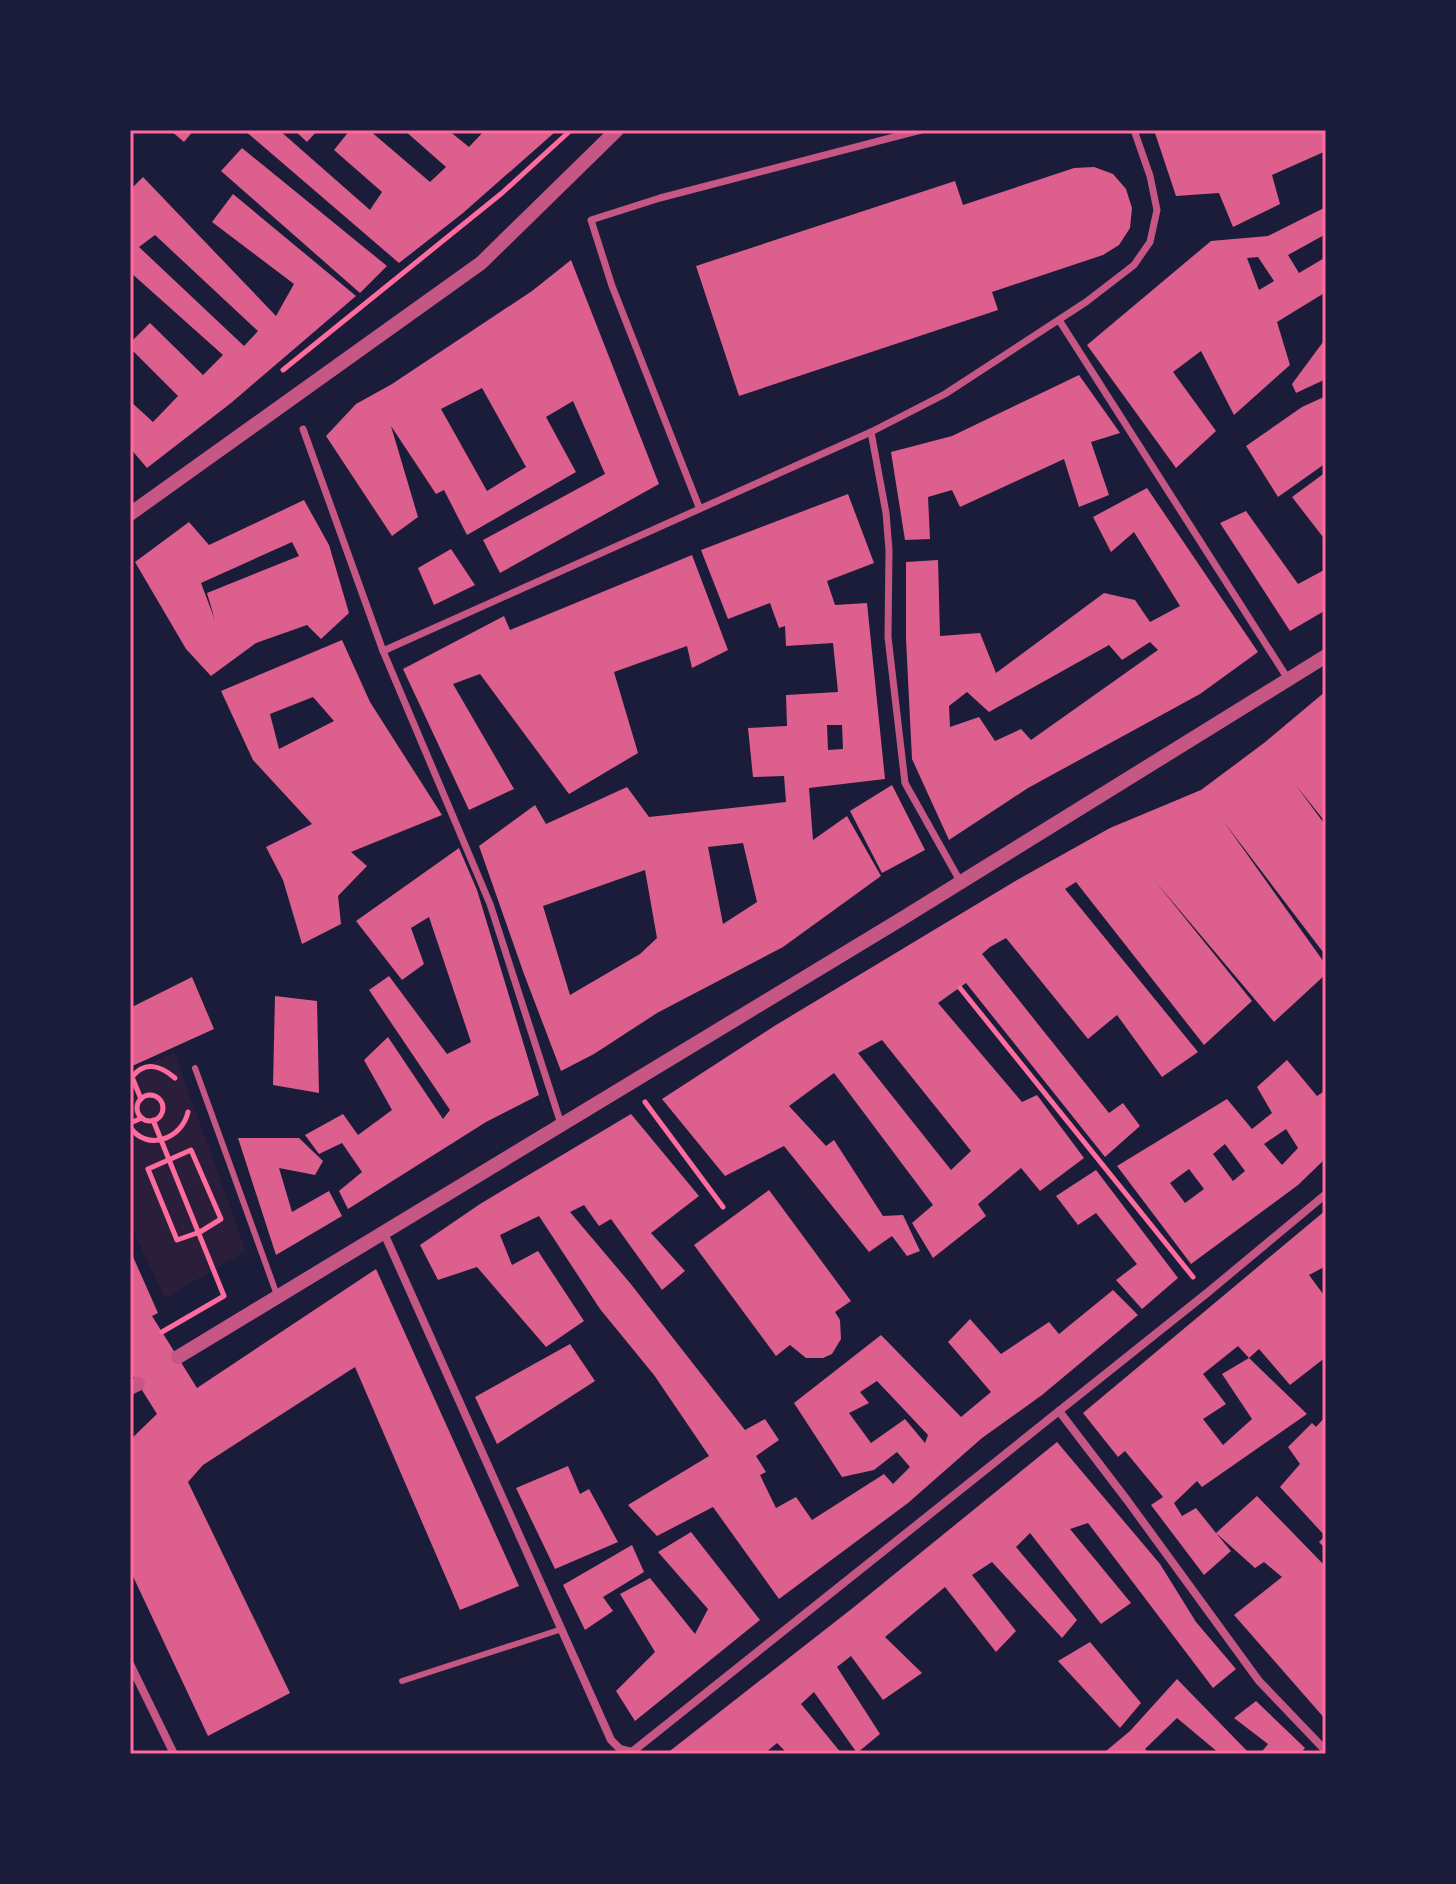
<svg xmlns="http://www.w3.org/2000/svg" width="1456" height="1884" viewBox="0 0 1456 1884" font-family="'Titillium Web',sans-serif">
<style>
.green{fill:#2a1e3b}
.building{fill:#dd5f8e;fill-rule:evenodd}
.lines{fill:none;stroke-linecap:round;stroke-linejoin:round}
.path{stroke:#ff6b9d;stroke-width:5}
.service{stroke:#c65784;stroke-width:6}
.pedestrian{stroke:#c65784;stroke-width:7}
.minor{stroke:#c65784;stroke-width:8}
.tertiary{stroke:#c65784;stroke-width:14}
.neatline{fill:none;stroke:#ff6b9d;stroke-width:3}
</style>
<rect width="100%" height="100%" fill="#1b1b3a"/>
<!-- green -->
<polygon class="green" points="174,1052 246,1251 165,1298 130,1224 130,1072"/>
<!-- building -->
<g class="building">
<polygon points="170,130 194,130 184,142"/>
<polygon points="244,130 279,130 370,210 382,192 334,150 350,130 369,130 430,182 446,167 404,130 448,130 469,147 485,130 555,132 463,213 399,263"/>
<polygon points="294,130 318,130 307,142"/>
<polygon points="1154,130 1326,130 1326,151 1272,175 1280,204 1233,227 1219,193 1176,196"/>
<polygon points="242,148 387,266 360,293 221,171"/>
<polygon points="1094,167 1113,174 1126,189 1132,208 1130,228 1119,245 1103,255 992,292 998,310 739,396 696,266 955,181 963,205 1074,168"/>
<path d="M143,177L276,316L294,284L212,222L233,194L356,296L231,403L147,468L130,448V401L153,422L178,396L130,348V343L150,323L203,375L223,355L130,272V190ZM155,235L258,331L244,346L139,247Z"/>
<path d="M1326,207V234L1288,255L1299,273L1326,257V292L1277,322L1290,365L1234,415L1201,351L1173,372L1216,431L1176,468L1087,345L1211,241L1268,236ZM1258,257L1274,281L1259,290L1247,258Z"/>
<path d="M571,260L659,484L500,573L483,540L605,474L573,401L546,417L576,472L467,535L444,490L436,494L391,426L418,517L392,536L326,436L356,404L392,384L532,291ZM482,388L526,467L487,491L441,409Z"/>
<polygon points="1326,338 1326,379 1296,393 1292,384"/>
<polygon points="1079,375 1120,433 1091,442 1109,495 1079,507 1064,459 960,507 952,490 928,497 930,539 905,540 891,452 952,436"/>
<polygon points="1326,396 1326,463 1278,497 1246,446 1302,407"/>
<polygon points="1326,472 1326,541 1292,497"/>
<path d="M1147,488L1258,652L1200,694L1028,788L949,840L912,759L906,639V562L938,560L940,636L980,633L996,673L1104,593L1135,600L1150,622L1180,606L1134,532L1111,552L1093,517ZM1150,642L1158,650L1031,740L1021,729L995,741L979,717L950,727L949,706L967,692L989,712L1109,645L1122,660Z"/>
<path d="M848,494L874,563L827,581L835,605L867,603L885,779L809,788L813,840L847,816L881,876L783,947L657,1013L594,1054L561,1071L524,974L479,846L535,805L546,824L627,787L649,817L786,802L784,776L753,777L748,728L787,726L786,695L838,692L833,643L786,646L785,626L779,628L770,603L728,619L701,550ZM827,725H842L843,749L828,750ZM743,843L757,902L723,924L708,847ZM645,870L657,938L640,954L570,995L543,906Z"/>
<path d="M304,500L329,545L349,613L321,639L307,625L256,643L211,676L186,649L135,562L189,522L209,545ZM292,542L299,556L207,593L215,620L201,583Z"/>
<polygon points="1246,511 1298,584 1326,569 1326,610 1290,631 1220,523"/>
<polygon points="451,549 475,585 434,605 418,568"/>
<polygon points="692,555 728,650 692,668 687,646 614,672 638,753 569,794 480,674 453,684 514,789 469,810 403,669 504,616 510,630"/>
<path d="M342,640L370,702L442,815L351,852L367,866L338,896L341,924L302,944L283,880L266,847L312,824L253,760L221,691ZM313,697L334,721L279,749L270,714Z"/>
<path d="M1326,691V823L1295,784L1326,826V956L1224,822L1326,965V974L1274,1022L1155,881L1252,1001L1204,1045L1076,882L1065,889L1198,1052L1162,1077L1117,1015L1088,1039L1006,938L990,947L982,954L1109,1113L1123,1103L1140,1126L1105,1157L966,983L938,1003L1022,1102L1037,1095L1084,1158L1040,1191L1021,1168L978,1204L986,1216L933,1258L912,1223L933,1205L834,1073L789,1106L826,1146L834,1140L883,1216L903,1215L920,1251L907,1256L892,1236L869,1252L784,1146L725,1176L662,1099L776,1025L1017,880L1110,828L1201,790L1264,743ZM882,1040L971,1151L951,1170L858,1053Z"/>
<polygon points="892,785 925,850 882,873 850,811"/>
<polygon points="459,848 477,890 539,1095 486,1122 348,1209 339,1191 362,1172 342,1143 319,1154 305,1135 343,1114 358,1135 392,1110 364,1060 388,1037 443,1119 450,1110 369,990 389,976 447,1054 471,1042 429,917 411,928 424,964 402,980 356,921"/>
<polygon points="192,977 214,1029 130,1067 130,1008"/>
<polygon points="275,996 317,1001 319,1093 273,1085"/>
<path d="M1287,1060L1317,1096L1326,1090V1158L1298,1185L1191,1264L1117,1166L1227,1099L1252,1129L1272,1113L1257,1087ZM1286,1129L1298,1148L1282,1165L1264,1144ZM1225,1144L1245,1171L1233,1181L1213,1154ZM1189,1169L1204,1189L1185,1203L1170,1183Z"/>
<path d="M631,1114L699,1196L651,1233L685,1271L662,1290L611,1219L599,1226L584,1205L570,1212L630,1283L745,1430L765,1419L779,1440L756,1456L766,1472L760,1475L776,1508L796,1497L812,1520L884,1474L893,1484L910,1467L897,1452L874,1470L842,1477L794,1403L881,1335L961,1417L991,1392L948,1342L970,1319L1001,1354L1049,1322L1059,1334L1113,1290L1138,1315L1042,1395L982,1438L908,1503L779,1599L713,1507L657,1536L628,1505L709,1456L654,1375L600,1309L539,1216L500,1235L512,1265L538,1251L584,1321L546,1347L477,1267L438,1280L420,1245L480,1204ZM877,1381L928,1435L925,1443L905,1419L871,1443L849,1413L869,1403L860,1392Z"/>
<polygon points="238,1138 299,1138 323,1161 315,1175 279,1168 292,1212 329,1191 342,1216 276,1255"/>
<polygon points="1096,1170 1178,1278 1142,1309 1116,1280 1137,1264 1096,1213 1078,1225 1056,1196"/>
<polygon points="769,1190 851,1301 835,1312 840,1320 841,1339 832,1354 823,1358 806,1358 790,1345 776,1356 694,1245"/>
<polygon points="1326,1210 1326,1266 1309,1275 1326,1298 1326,1357 1290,1385 1259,1349 1249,1358 1238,1346 1203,1374 1226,1404 1203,1419 1223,1445 1252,1419 1222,1374 1249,1358 1307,1414 1202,1487 1197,1481 1174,1503 1182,1516 1196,1508 1216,1533 1257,1496 1326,1567 1326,1720 1234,1615 1282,1577 1264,1562 1255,1568 1216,1533 1231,1551 1204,1575 1151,1505 1163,1497 1125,1451 1118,1457 1083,1413"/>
<polygon points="130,1250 158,1313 152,1316 197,1388 376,1269 519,1586 460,1610 355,1367 203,1465 188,1482 290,1693 208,1736 130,1570 130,1440 157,1414 130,1371"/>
<polygon points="570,1344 595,1381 497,1444 475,1397"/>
<polygon points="1326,1416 1326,1549 1319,1542 1325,1536 1280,1487 1300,1464 1288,1447 1312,1423 1316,1427"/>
<polygon points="1057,1442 1160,1564 1196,1622 1236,1669 1213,1688 1088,1523 1070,1529 1131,1603 1101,1624 1030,1533 1016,1547 1077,1620 1062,1638 992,1562 972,1575 1016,1631 996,1652 945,1587 885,1637 922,1673 883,1700 851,1656 837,1667 880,1734 857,1753 814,1692 801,1704 842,1754 788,1754 777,1743 764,1754 666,1754 854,1607"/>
<polygon points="568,1466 580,1494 589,1489 618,1542 555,1569 516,1488"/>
<polygon points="691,1532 760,1620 635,1721 616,1691 655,1652 620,1594 650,1578 695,1634 708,1609 658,1552"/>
<polygon points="632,1545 644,1572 603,1597 613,1611 585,1630 563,1585"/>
<polygon points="1090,1642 1141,1703 1120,1728 1058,1661"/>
<polygon points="1177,1679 1250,1754 1220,1754 1177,1718 1145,1749 1150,1754 1109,1754 1106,1751 1130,1731"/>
<polygon points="1256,1701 1305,1748 1300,1754 1260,1754 1268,1744 1234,1718"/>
</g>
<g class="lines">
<!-- path -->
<g class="path">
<polyline points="283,370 502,193 571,130"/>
<polyline points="960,988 1193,1277"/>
<circle cx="150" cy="1108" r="13"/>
<path d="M141,1099L132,1077C145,1060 161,1066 175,1078"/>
<polyline points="645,1102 723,1207"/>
<polyline points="153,1120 224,1296 162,1332"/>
<polyline points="130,1123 142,1118"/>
<path d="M130,1127C147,1152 182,1139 188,1112"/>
<polygon points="191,1150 221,1219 200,1232 177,1240 148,1169"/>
</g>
<!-- service -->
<g class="service">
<polyline points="195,1068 277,1295"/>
<polyline points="402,1681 562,1629"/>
</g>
<!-- pedestrian -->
<g class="pedestrian">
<polyline points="1059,320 1288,679"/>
<polyline points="303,429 383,651 490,904 561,1124"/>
<polyline points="871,432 886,513 889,550 888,637 905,783 960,881"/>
<polyline points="699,507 612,286 591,220 660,198 921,130"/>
<polyline points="383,651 871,432 945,394 1086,302 1134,265 1150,242 1157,210 1150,176 1134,130"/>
</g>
<!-- minor -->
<g class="minor">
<polyline points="383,1231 611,1740 620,1749 632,1752 1207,1293 1326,1194"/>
<polyline points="1059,1411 1127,1500 1259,1681 1326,1751"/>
<polyline points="130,1664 174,1754"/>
</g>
<!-- tertiary -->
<g class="tertiary">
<polyline points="130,514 481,263 617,130"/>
<polyline points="178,1357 903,918 1326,656"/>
<polyline points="130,1388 138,1384"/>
</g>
</g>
<!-- border -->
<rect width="1456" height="1884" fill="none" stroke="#1b1b3a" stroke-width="264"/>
<rect x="132" y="132" width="1192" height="1620" class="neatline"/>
</svg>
